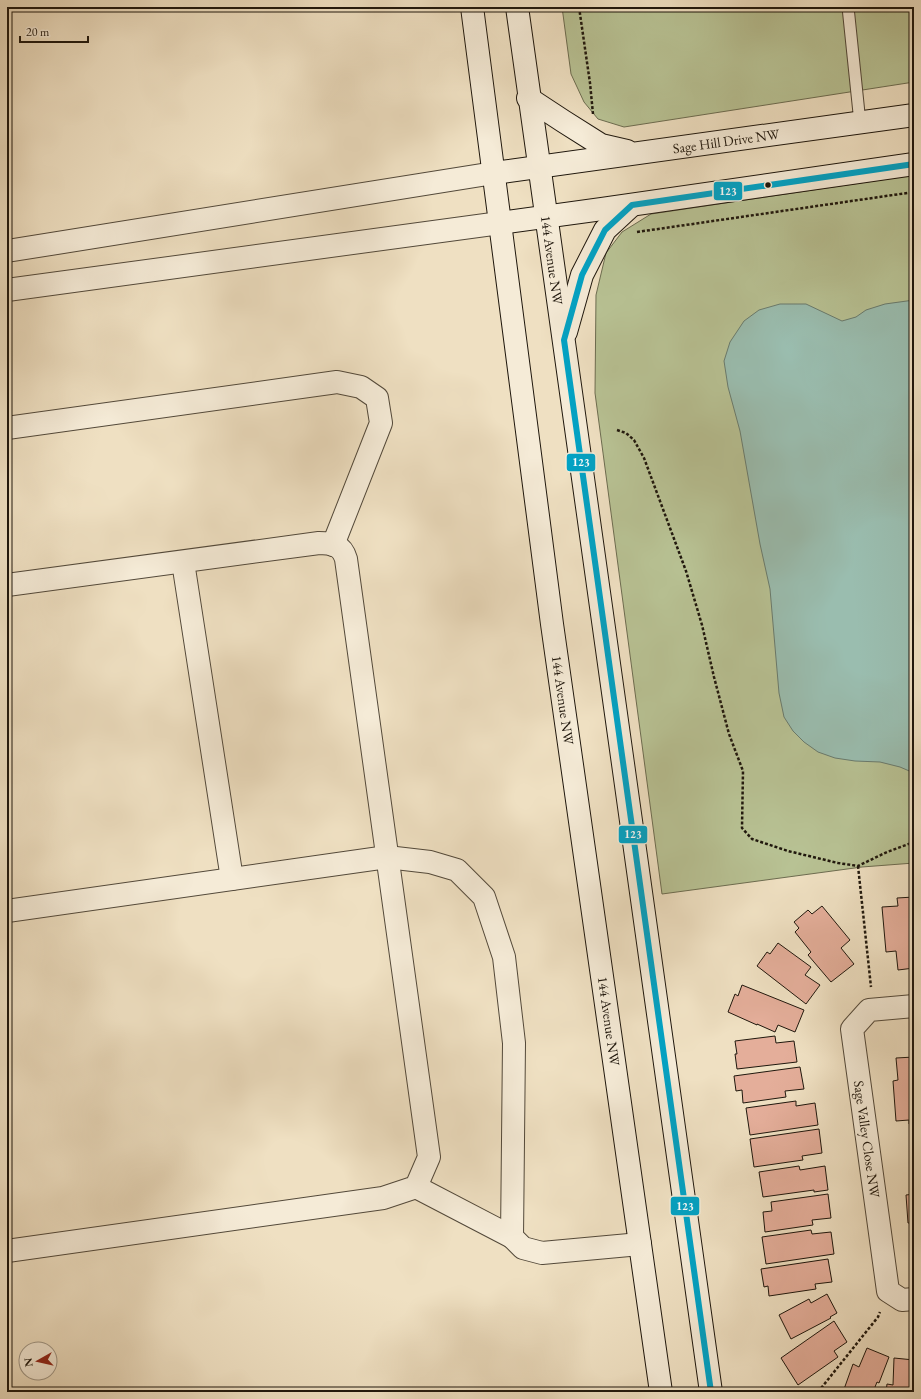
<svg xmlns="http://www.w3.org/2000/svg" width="921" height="1399" viewBox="0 0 921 1399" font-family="'EB Garamond',serif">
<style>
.green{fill:#b8c294;stroke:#6c6c50}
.water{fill:#9abdaf;stroke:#697b6e}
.building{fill:#e4ae9a;stroke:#1f170d}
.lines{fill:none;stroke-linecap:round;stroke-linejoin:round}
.lane-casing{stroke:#53493a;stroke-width:13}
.street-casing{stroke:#53493a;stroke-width:24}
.secondary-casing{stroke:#1f170d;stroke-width:24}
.path{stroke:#1f170d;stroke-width:2.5;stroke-dasharray:3 2;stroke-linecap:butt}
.lane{stroke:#f5ebd7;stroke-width:11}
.street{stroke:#f5ebd7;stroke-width:22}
.secondary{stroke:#f5ebd7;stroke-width:22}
.bus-1-casing{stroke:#f5ebd7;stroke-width:9}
.bus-1{stroke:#02a2c4;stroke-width:6}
.bus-dot{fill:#1f170d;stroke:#f5ebd7;stroke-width:1.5}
.labels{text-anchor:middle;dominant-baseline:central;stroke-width:3;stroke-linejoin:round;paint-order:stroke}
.street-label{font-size:14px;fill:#1f170d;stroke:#f5ebd7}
.line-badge{stroke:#f5ebd7;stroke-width:1.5}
.badge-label{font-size:11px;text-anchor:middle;font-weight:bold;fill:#fff}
</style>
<rect width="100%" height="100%" fill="#efe0c2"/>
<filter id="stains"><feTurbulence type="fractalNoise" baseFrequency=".005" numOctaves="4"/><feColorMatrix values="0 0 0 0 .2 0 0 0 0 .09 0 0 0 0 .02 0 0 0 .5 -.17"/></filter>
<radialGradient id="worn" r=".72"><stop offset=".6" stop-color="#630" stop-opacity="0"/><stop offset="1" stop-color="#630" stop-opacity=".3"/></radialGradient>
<!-- green -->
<g class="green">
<polygon points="562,7 914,7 914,82 624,127 598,119 584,102 571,74"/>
<polygon points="914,175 914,863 862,867 662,894 595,393 596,295 606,253 622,232 651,214"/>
</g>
<!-- water -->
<polygon class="water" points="914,300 914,773 900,767 880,762 855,761 835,758 818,752 804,742 793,731 784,717 779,693 770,589 760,544 740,431 728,387 724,361 730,342 744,321 759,310 780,304 806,304 842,321 856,317 866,310 885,304"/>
<!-- building -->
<g class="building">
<polygon points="704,7 750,7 704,10"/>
<polygon points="914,897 914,968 898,970 896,951 886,952 882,907 898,906 897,898"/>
<polygon points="822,906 850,940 841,948 854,964 831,982 808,955 811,952 795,932 799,928 794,922 808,910 812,914"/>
<polygon points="778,943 811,967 805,975 820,985 806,1004 757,966 767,952 770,954"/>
<polygon points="742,985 804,1010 795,1032 778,1025 775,1032 757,1024 757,1025 728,1012 735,994 738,996"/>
<polygon points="775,1036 776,1043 794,1041 797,1062 737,1069 735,1054 737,1054 735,1041"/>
<polygon points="914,1057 914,1124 909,1124 909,1120 896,1121 893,1081 898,1080 896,1058"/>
<polygon points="800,1067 804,1089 785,1091 786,1097 743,1103 742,1090 736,1091 734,1076"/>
<polygon points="796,1101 796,1106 815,1103 818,1125 750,1135 746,1108"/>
<polygon points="819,1129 822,1153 802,1156 803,1160 754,1167 750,1139"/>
<polygon points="799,1166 800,1170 825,1166 828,1190 814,1192 814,1190 763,1197 759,1172"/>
<polygon points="828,1194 831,1218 812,1220 813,1225 765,1232 763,1212 772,1211 771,1202"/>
<polygon points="914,1194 914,1223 908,1223 906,1195"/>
<polygon points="811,1230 812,1234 831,1232 834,1254 766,1264 762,1237"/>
<polygon points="828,1259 832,1282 815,1284 816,1289 769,1296 768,1286 764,1287 761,1269"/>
<polygon points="827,1294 837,1313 830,1317 831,1318 791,1339 779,1315 809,1299 811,1303"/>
<polygon points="834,1321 847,1342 834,1351 838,1357 798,1385 781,1358"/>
<polygon points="867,1348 889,1357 879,1383 877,1382 873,1392 843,1392 853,1364 859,1367"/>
<polygon points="894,1358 914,1360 914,1392 886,1392 887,1384 893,1385"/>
</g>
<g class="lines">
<!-- lane casing -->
<g class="lane-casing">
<polyline id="lane" points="848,7 860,123"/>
</g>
<!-- street casing -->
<g class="street-casing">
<g id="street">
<polyline points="7,251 494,173"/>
<polyline points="7,290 500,223"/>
<polyline points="7,428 337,382 361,387 377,398 381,423 333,545"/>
<polyline points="183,562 232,879"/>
<path d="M7,585L319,543C332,543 342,545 346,559L429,1157L416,1187L383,1198L7,1251"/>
<polyline points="7,911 387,857 430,862 457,870 484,897 504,957 514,1043 512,1237 523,1248 542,1253 640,1244"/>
<polyline points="914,1006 869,1010 852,1029 888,1291 902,1300 914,1299"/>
<polyline points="416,1187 512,1237"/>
</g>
</g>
<!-- secondary casing -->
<g class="secondary-casing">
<g id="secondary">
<polyline points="472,7 552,624 661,1392"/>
<polyline points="517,7 711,1392"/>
<polyline points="528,98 563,121 601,145 627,151"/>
<polyline points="494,173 914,115"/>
<polyline points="500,223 602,209 914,164"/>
<polyline points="566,332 582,275 605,230 632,205"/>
</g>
</g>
<!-- path -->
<g class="path">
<polyline points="579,7 590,83 593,114"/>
<polyline points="637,232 914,192"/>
<polyline points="617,430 626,433 634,440 644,458 686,571 702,625 714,677 729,734 743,771 742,828 752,839 788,851 838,863 858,866 887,852 914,842"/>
<polyline points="858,866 871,987"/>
<polyline points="818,1392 878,1317 880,1312"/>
</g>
<!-- lane -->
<use href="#lane" class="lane"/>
<!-- street -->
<use href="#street" class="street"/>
<!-- secondary -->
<use href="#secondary" class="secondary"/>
<!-- bus-1 casing -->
<g class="bus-1-casing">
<polyline id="bus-1" points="711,1392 564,340 582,275 605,230 632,205 914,164"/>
</g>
<!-- bus-1 -->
<use href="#bus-1" class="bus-1"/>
</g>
<!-- markers -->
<circle class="bus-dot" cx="768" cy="185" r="3.5"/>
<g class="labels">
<!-- street labels -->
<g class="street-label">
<text transform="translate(726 141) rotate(-8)">Sage Hill Drive NW</text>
<text transform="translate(552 260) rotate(82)">144 Avenue NW</text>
<text transform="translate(563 700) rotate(82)">144 Avenue NW</text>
<text transform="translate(609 1021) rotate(82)">144 Avenue NW</text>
<text transform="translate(867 1139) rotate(82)">Sage Valley Close NW</text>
</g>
</g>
<g class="line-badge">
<rect x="713" y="181" width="30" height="20" rx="4" fill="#02a2c4"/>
<rect x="566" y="453" width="30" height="19" rx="4" fill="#02a2c4"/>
<rect x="618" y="825" width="30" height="19" rx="4" fill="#02a2c4"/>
<rect x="670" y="1196" width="30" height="20" rx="4" fill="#02a2c4"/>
</g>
<g class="badge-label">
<text x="728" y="195">123</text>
<text x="581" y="466">123</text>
<text x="633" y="838">123</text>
<text x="685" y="1210">123</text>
</g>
<!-- margin -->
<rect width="921" height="1399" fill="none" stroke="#efe0c2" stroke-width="24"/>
<rect x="8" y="8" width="905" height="1383" fill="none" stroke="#1f170d" stroke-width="2"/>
<rect x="12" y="12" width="897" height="1375" fill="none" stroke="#1f170d"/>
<!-- north arrow -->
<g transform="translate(38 1361) rotate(262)"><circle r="19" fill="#f5ebd7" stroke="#9f9686"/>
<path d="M0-3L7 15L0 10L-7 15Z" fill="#8f2418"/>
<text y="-6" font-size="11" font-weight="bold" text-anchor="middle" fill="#1f170d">N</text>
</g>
<!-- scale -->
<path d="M20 36v6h68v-6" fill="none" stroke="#1f170d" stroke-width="2"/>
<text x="26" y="36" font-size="12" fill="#1f170d" stroke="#f5ebd7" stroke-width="3" paint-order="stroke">20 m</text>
<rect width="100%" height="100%" filter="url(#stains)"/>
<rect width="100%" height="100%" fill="url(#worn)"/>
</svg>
